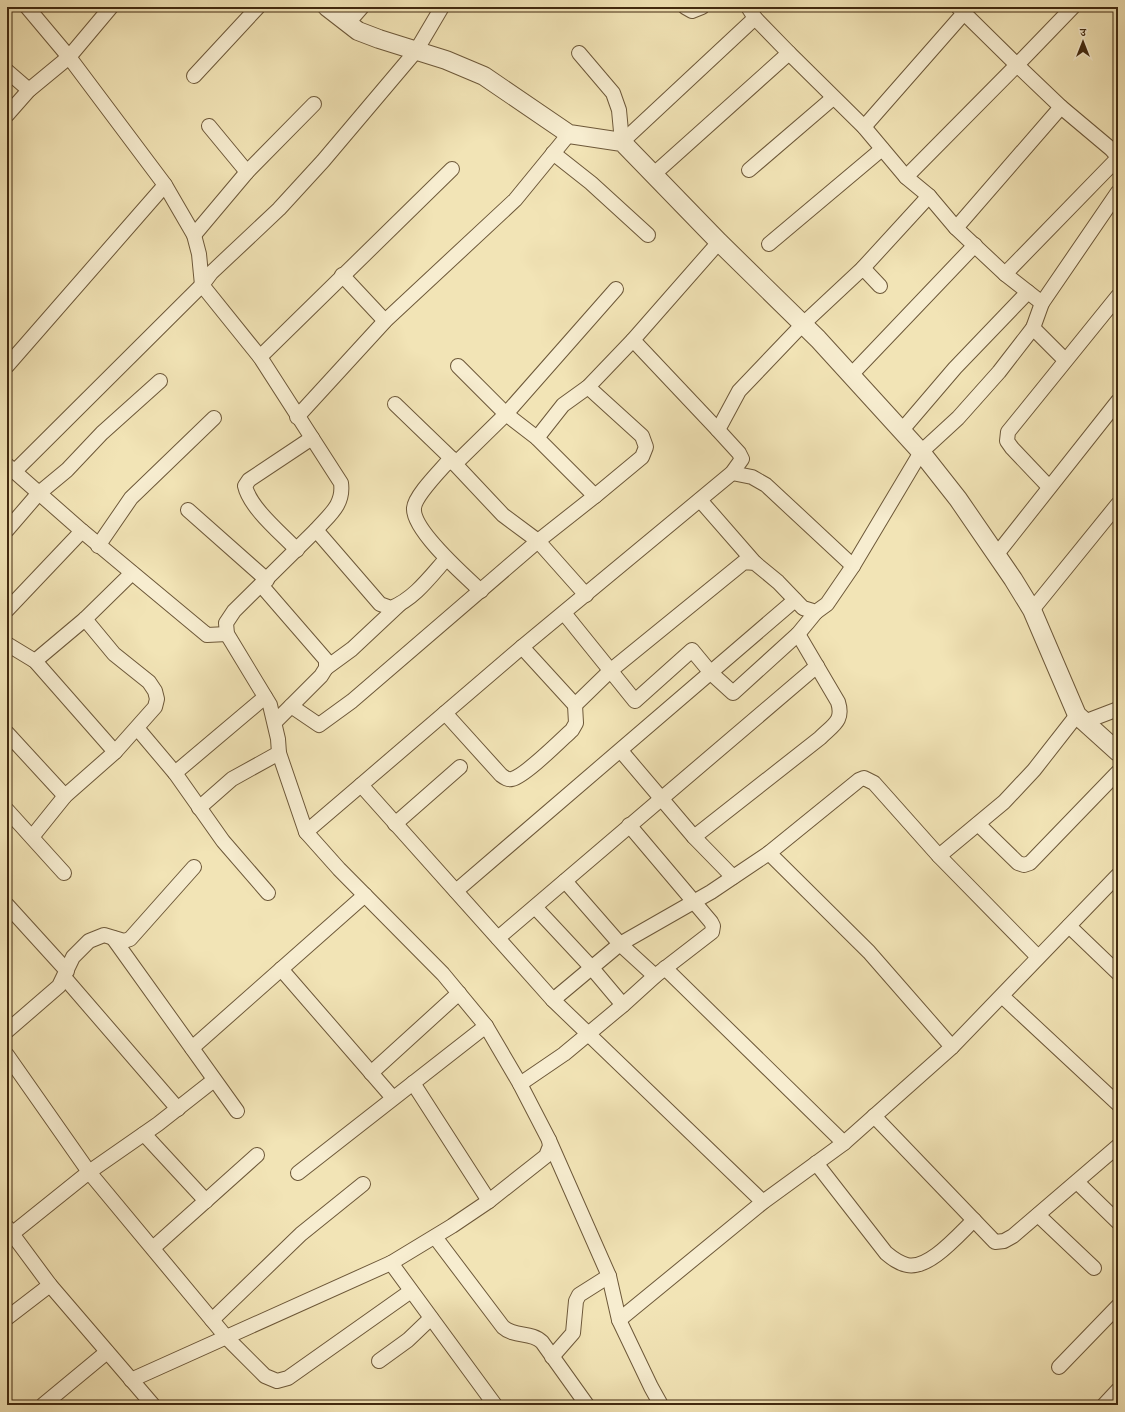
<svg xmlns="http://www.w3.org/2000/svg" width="1125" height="1412" viewBox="0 0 1125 1412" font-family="'Libre Bodoni','Noto Serif Devanagari',serif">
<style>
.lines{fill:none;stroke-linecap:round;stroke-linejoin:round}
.minor-casing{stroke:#6d5839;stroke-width:16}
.tertiary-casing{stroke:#6d5839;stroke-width:20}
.minor{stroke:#f7edd0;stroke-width:14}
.tertiary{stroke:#f7edd0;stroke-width:18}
</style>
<rect width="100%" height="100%" fill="#f2e4b6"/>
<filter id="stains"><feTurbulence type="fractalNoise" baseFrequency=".005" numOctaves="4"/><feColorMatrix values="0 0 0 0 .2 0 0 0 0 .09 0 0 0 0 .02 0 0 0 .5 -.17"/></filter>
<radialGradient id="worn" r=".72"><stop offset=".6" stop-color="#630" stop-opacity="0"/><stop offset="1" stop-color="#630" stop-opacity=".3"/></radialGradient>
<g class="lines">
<!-- minor casing -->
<g class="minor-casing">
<g id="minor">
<path d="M27,7L69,57L165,185L194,235L199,254L202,285L260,357L341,483C344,505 329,515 316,530"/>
<polyline points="685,7 692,11 702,7"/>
<polyline points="748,7 755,18 789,53"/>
<polyline points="958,7 1017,65 1073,7"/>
<polyline points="348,23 362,7"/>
<polyline points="579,53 613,93 619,110 622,142"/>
<polyline points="7,71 29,90"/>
<polyline points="194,76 258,7"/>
<polyline points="7,115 29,90 69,57 111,7"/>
<polyline points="209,126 247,172"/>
<polyline points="864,127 964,13"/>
<polyline points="622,142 755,18"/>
<polyline points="553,153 591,183 648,235"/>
<polyline points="749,170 833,98"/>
<polyline points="654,174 789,53 864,127 906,177 929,196 956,228 1005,274 1042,303 1118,192"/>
<polyline points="906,177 1017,65 1061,107"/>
<polyline points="956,228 1061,107 1111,149 1118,157"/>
<polyline points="194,235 247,172 314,104"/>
<polyline points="769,244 882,149"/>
<polyline points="863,268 929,196"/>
<polyline points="1005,274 1118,158"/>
<polyline points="342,275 385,321"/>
<polyline points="1033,328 1065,360"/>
<polyline points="260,357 452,169"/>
<polyline points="7,366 165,185"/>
<polyline points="458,366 506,414 537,438 595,496 538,541 586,595"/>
<polyline points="851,375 975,245"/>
<polyline points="588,387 642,436 646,447 642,457 595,496"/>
<polyline points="395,404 451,458"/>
<polyline points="297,417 385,321 515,200 569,134"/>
<polyline points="718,430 633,340 719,242"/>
<polyline points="902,430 955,368 1028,292"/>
<polyline points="537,438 563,405 588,387 633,340"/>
<polyline points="7,465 82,531 7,610"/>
<polyline points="14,472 202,285 211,273 279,209 323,161 416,51 442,7"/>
<polyline points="732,473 752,477 766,485 853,566"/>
<polyline points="1049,487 1012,448 1007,441 1008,432 1118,296"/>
<polyline points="700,500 755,563"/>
<polyline points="188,510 267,580"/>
<polyline points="7,530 38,494 67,470 102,433 160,381"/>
<polyline points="82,531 207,635 227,634"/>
<polyline points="98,546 131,498 214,418"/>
<path d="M297,550C281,533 250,508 245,486L249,480L312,438"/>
<polyline points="997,554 1118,401"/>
<polyline points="261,585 326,660 326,668 321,676 275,722"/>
<path d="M481,591C465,576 412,530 414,508C415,495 442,469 451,458L455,464L506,414L616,289"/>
<polyline points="1032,610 1118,504"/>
<polyline points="564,613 635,701 692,650 711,673 733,693 798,634 816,612"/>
<polyline points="7,644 35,661 115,752"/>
<polyline points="522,647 575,705 610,671 744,562 755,563 778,582 803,608 816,612 827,604 853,566 921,452 958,418 999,372 1033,328 1042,303"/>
<polyline points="35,661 85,619 132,573"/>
<polyline points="326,668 352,649 400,604"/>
<polyline points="291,706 319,725 352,701 538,541 503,515 455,464"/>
<path d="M445,713L501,775C505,778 508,780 512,779C525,776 560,741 572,730L576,723L575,705"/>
<polyline points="1084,722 1118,709"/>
<polyline points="137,728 175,773 223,841 268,893"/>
<polyline points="7,733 65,796"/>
<polyline points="621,751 694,837 733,877"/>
<polyline points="175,773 265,697"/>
<path d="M199,808L232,779L279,753L278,739L270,705L227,634L226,623L234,611L316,530L380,604L391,608C414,599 430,577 446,559"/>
<polyline points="7,810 64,873"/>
<polyline points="395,824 460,767"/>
<polyline points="978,824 1018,863 1024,865 1030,863 1118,772"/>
<polyline points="306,832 361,785"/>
<polyline points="32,837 65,796 115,752 155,707 157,699 155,691 149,682 114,654 85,619"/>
<path d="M694,837L820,738C833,725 844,721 838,702L798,634"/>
<polyline points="769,853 869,952 952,1047"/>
<polyline points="939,856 1004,802 1034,770 1077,715"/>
<polyline points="565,881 620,944 655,976"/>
<polyline points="456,891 795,600"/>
<polyline points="7,905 67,971"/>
<polyline points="535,907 591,967 623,1005"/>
<polyline points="1069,926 1118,973"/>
<polyline points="113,938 237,1111"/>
<polyline points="498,938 817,666"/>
<polyline points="665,968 844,1143"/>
<polyline points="281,969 393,1098"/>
<polyline points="64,977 178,1109"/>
<polyline points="1002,996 1118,1104"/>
<polyline points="553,1000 620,944 711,892 769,853 859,780 864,778 874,783 939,856 1038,957"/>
<polyline points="7,1031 59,986 73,957 89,941 104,935 124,941 130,939 194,867"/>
<polyline points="192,1048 365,895"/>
<polyline points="7,1055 89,1172 227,1338 265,1376 277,1381 288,1378 411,1291"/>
<polyline points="371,1073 459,993"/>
<polyline points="413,1083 489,1201"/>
<polyline points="520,1084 564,1054 623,1005 655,976 712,932 713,926 711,922 629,825"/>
<polyline points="874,1116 995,1242 1004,1241 1013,1236 1118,1146"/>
<polyline points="144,1134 206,1201"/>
<polyline points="549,1140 609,1276 619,1320 651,1387 661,1405"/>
<path d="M816,1163L886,1253C892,1258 898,1263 907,1265C929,1270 959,1234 974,1220"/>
<polyline points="298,1173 486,1026"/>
<polyline points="1077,1182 1118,1222"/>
<polyline points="763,1202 553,1000 361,785 522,647 732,473 742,459 739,453 718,430 739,391 803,324 863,268 880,286"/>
<polyline points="1038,1215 1094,1268"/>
<polyline points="7,1227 50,1285 153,1405"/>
<polyline points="13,1233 89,1172 158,1124 214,1080"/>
<path d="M435,1237L503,1327C515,1338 531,1331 542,1342L587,1405"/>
<polyline points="153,1248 257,1155"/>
<polyline points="391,1263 495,1405"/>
<polyline points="7,1318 50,1285"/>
<polyline points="212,1320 301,1234 363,1184"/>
<polyline points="619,1320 763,1202 844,1143 952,1047 1118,875"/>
<polyline points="552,1357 573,1333 576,1301 579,1295 609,1276"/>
<polyline points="379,1361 408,1340 431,1318"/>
<polyline points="1059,1367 1118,1306"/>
<polyline points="131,1380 391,1263 452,1226 489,1201 546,1156 550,1146 549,1140 520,1084 486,1026 443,974 339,869 306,832 279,753"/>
<polyline points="43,1405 107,1352"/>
<polyline points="1104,1405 1118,1390"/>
</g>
</g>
<!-- tertiary casing -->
<g class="tertiary-casing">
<polyline id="tertiary" points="327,7 358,31 379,39 446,60 484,76 569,134 622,142 719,242 818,339 921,452 958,499 1013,579 1032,610 1077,715 1118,752"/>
</g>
<!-- minor -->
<use href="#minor" class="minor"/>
<!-- tertiary -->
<use href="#tertiary" class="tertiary"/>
</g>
<!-- margin -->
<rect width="1125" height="1412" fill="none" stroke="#f2e4b6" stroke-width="24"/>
<rect x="8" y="8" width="1109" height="1396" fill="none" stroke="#41290f" stroke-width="2"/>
<rect x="12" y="12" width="1101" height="1388" fill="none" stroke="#41290f"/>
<!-- north arrow -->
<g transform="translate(1083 42)" stroke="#f7edd0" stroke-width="3" paint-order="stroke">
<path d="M0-3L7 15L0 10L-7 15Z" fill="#41290f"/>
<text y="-6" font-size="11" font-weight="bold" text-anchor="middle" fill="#41290f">उ</text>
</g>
<rect width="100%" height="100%" filter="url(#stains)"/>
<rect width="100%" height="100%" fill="url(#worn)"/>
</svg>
